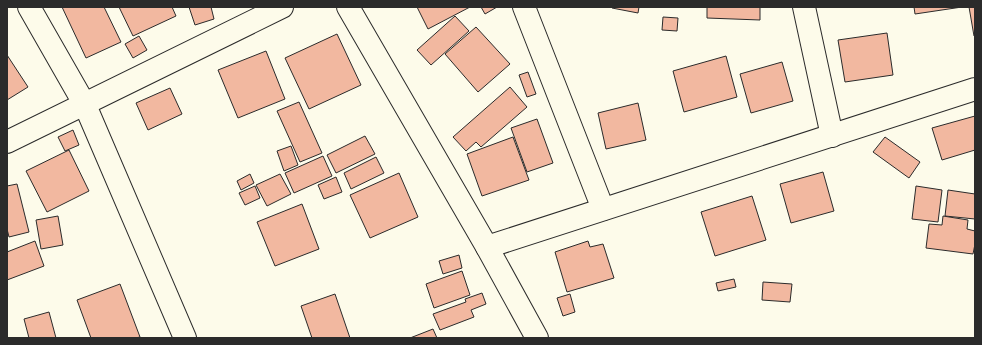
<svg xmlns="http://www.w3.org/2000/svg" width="982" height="345" viewBox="0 0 982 345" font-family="Lato,sans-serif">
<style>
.building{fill:#f2b8a0;stroke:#2b2b2b}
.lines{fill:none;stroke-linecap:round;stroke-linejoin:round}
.minor-casing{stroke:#2b2b2b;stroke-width:24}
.minor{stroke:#fdfbea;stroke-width:22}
</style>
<rect width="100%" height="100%" fill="#fdfbea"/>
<!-- building -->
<g class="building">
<polygon points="62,7 104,7 121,42 86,58"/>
<polygon points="119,7 172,7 176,16 133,36"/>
<polygon points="189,7 211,7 214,19 195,25"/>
<polygon points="417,7 470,7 428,29"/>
<polygon points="481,7 497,7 485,14"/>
<polygon points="612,7 639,7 638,13 612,8"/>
<polygon points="707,7 760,7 760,20 707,18"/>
<polygon points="914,7 962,7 915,14"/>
<polygon points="969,7 975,7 975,36 974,36"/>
<polygon points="455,16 469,31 431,65 417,50"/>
<polygon points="663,17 678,18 677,31 662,30"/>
<polygon points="476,27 510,64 478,92 445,54"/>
<polygon points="887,33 893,75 845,82 838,40"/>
<polygon points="337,34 361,85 309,109 285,58"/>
<polygon points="139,36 147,50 133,58 125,44"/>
<polygon points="266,51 285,99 238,118 218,70"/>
<polygon points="7,55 28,87 7,100"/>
<polygon points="726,56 737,97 684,112 673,71"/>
<polygon points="782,62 793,101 751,113 740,74"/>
<polygon points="528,72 536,94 527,97 519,75"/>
<polygon points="510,87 527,107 481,147 476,142 466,151 453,137"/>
<polygon points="170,88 182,114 148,130 136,103"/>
<polygon points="299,102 322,153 300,162 277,111"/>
<polygon points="638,103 646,140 606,149 598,113"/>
<polygon points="975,116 975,150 942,160 932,128"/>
<polygon points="537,119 553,163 527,172 511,128"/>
<polygon points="73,130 79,145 65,151 58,137"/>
<polygon points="365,136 375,154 336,173 327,155"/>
<polygon points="513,137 529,180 482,196 467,154"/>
<polygon points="885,137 920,162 909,178 873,152"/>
<polygon points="291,146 298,165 284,171 277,151"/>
<polygon points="69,150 89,191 47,212 26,171"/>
<polygon points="323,156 332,176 294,193 285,173"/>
<polygon points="376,157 384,173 351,189 344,173"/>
<polygon points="823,172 834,211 791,223 780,184"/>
<polygon points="399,173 418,217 370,238 350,195"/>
<polygon points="250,174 254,183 241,190 237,181"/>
<polygon points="280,174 291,194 267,206 256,185"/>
<polygon points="336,177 342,192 324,199 318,185"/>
<polygon points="17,184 29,232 9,237 7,229 7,186"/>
<polygon points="255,186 260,198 245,205 239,193"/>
<polygon points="916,186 942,190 938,222 912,219"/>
<polygon points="948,190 975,194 975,219 945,216"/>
<polygon points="752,196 766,240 715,256 701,212"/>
<polygon points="302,204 319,249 275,266 257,222"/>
<polygon points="58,216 63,245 41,249 36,220"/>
<polygon points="943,216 968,220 967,229 975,231 975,244 973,254 926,248 929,224 942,225"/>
<polygon points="35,241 44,266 7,280 7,252"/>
<polygon points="588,241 590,247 603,244 614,278 567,292 555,252"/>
<polygon points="459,255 462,268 443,274 439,261"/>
<polygon points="462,271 470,295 434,308 426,284"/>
<polygon points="734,279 736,287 718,291 716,283"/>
<polygon points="763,282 792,284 790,302 762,300"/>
<polygon points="120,284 140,337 136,338 91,338 77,300"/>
<polygon points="482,293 486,304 471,310 474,317 440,330 433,314 466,302 465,299"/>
<polygon points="335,294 350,338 312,338 301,306"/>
<polygon points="570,294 575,312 563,316 557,298"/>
<polygon points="49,312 56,338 29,338 24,319"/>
<polygon points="433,329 437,338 410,338"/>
</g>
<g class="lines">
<!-- minor casing -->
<g class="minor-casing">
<g id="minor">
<polyline points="29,7 85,105 185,338"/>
<polyline points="348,7 487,247 537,338"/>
<polyline points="524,7 603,209"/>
<polyline points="804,7 832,136"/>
<polyline points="7,142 282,7"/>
<polyline points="487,247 975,89"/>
</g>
</g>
<!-- minor -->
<use href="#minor" class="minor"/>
</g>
<!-- border -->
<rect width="982" height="345" fill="none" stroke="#2b2b2b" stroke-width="16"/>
</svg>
